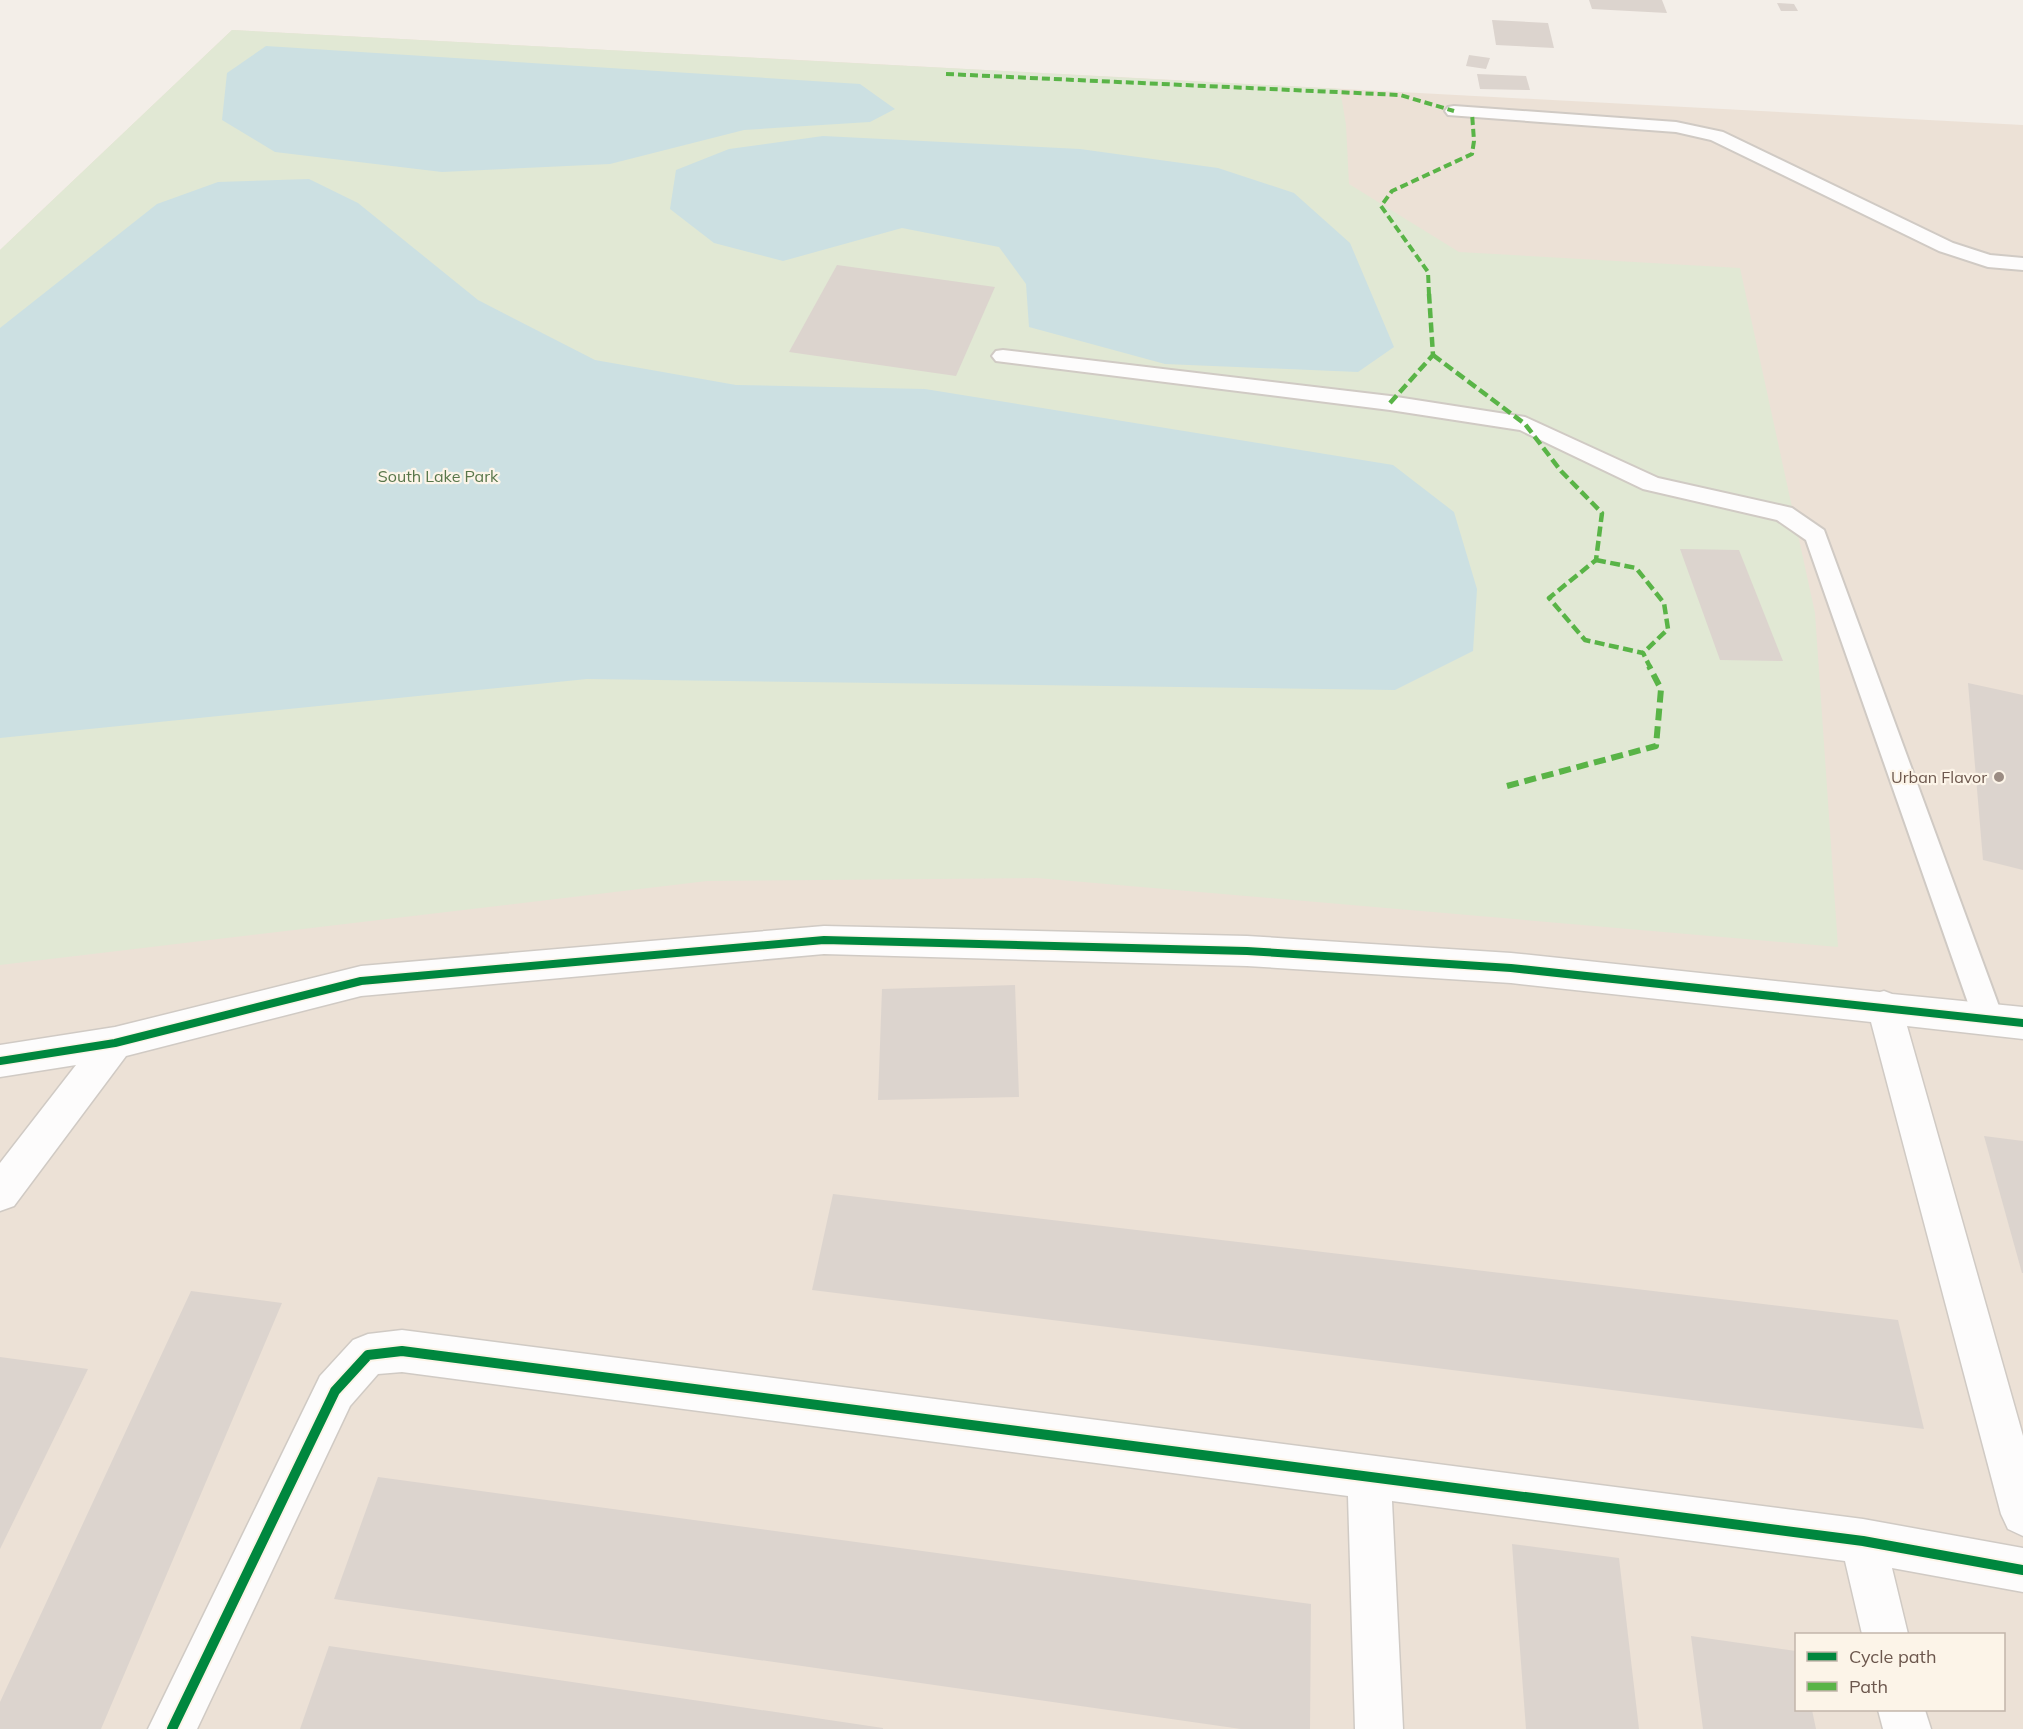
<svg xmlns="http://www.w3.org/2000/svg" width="2023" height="1729" viewBox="0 0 2023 1729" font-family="Mulish,sans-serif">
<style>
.residential{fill:#ece1d6;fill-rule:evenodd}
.green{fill:#e1e8d4}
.water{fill:#cce0e2}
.building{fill:#dcd4ce}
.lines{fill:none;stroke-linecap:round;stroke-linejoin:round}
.service-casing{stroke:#d0cac4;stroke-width:4}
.minor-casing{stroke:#d0cac4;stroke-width:3}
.service{fill:#fdfcfc;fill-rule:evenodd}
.minor{fill:#fdfcfc;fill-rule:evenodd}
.quiet-far2{stroke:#59b447;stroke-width:4;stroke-dasharray:8 4;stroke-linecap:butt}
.quiet-far1{stroke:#59b447;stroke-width:4.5;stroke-dasharray:10 4.5;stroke-linecap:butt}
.quiet{stroke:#59b447;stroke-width:6;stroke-dasharray:12 6;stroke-linecap:butt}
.cycleway-far1-casing{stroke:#fcf4e8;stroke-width:11}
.cycleway-casing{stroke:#fcf4e8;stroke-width:14}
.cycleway-far1{stroke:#00873e;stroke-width:8}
.cycleway{stroke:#00873e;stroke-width:10}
.poi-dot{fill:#9b8c83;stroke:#fcf4e8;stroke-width:2}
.labels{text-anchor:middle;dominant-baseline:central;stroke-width:4.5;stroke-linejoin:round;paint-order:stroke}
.park-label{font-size:16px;fill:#58764a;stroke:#fcf4e8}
.poi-label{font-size:16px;fill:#6c574d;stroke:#fcf4e8;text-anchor:end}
</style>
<rect width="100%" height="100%" fill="#f3eee8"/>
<!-- residential -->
<path class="residential" d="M232,30L2023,125V1729H0V250ZM1796,1634H2004V1710H1796Z"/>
<!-- green -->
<polygon class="green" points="232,30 1340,89 1346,125 1349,184 1459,252 1740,268 1815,613 1838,947 1037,878 707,881 0,965 0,250"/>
<!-- water -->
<g class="water">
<polygon points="266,46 860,84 895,109 870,122 744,130 610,164 442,172 275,152 222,120 227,73"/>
<polygon points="823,136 1080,149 1218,168 1294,193 1350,243 1394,347 1358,372 1165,364 1029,327 1026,284 999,247 902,228 783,261 714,243 670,209 676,170 729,149"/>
<polygon points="309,179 358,203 478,300 595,360 736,385 925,389 1393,465 1454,512 1477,589 1473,651 1395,690 587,679 0,738 0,328 157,204 218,182"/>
</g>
<!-- building -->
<g class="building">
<polygon points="1589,0 1662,0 1667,13 1592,9"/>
<polygon points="1777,3 1794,4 1798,11 1781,11"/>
<polygon points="1492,20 1548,23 1554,48 1496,45"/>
<polygon points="1469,55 1490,58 1486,69 1466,66"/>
<polygon points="1477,74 1526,76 1530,90 1480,89"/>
<polygon points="837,265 995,287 956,376 789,352"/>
<polygon points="1680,549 1739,550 1783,661 1720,660"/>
<polygon points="1968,683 2023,695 2023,870 1983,860"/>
<polygon points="1015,985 1019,1097 878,1100 882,989"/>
<polygon points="1984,1136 2023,1141 2023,1273 2022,1273"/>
<polygon points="833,1194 1898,1320 1924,1429 812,1290"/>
<polygon points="191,1291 282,1303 101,1729 0,1729 0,1702"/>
<polygon points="0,1357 88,1369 0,1549"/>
<polygon points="378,1477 1311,1604 1310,1729 1241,1729 334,1599"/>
<polygon points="1512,1544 1619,1558 1639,1729 1526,1729"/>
<polygon points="1691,1636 1796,1651 1796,1710 1812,1710 1816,1729 1703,1729"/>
<polygon points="329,1646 883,1728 883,1729 300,1729"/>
</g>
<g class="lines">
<!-- service casing -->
<g class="service-casing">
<g id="service">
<polygon points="1454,106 1676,122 1723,132 1953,243 1990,255 2023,258 2023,270 1988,267 1939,251 1711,140 1676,132 1448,115 1445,111 1448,107"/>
<polygon points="1003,350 1390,396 1525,417 1658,478 1792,508 1824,530 2004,1020 2000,1029 1989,1033 1978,1029 1974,1020 1806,540 1777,520 1643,489 1520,430 1390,410 996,361 992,356 996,351"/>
</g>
</g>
<!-- minor casing -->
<g class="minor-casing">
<g id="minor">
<polygon points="824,926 1247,936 1511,953 1880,992 1884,991 1892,994 2023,1007 2023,1039 1907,1026 2023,1436 2023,1536 2008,1529 2001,1514 1871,1022 1511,983 1247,966 824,954 361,996 126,1056 14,1206 0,1211 0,1163 76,1065 0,1077 0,1045 115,1027 361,966"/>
<polygon points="402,1330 1863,1519 2023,1548 2023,1592 1892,1568 1908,1634 1862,1634 1845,1561 1392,1501 1403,1729 1355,1729 1348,1496 402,1372 378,1374 350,1406 197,1729 148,1729 320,1376 353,1340 368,1334"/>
<polygon points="1878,1710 1925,1710 1931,1729 1883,1729"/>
</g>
</g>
<!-- service -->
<use href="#service" class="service"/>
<!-- minor -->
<use href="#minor" class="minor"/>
<!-- quiet-far2 -->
<g class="quiet-far2">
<polyline points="946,74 1400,95 1454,111"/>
<polyline points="1429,295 1428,272 1381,206 1392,191 1472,154 1474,141 1472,113"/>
</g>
<!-- quiet-far1 -->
<g class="quiet-far1">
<polyline points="1433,355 1525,424 1561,471 1602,513 1596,560 1549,598 1585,640 1643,653 1650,667"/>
<polyline points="1390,403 1433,355 1429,294"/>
<polyline points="1596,560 1636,568 1664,603 1668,629 1643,653"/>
</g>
<!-- quiet -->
<polyline class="quiet" points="1507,786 1656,746 1661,689 1649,666"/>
<!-- cycleway-far1 casing -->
<g class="cycleway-far1-casing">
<polyline id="cycleway-far1" points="0,1061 115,1043 361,981 824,940 1247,951 1511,968 2023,1023"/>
</g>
<!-- cycleway casing -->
<g class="cycleway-casing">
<polyline id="cycleway" points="172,1729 335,1391 368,1355 402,1351 1863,1541 2023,1570"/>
</g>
<!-- cycleway-far1 -->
<use href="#cycleway-far1" class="cycleway-far1"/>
<!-- cycleway -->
<use href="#cycleway" class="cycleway"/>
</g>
<!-- markers -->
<circle class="poi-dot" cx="1999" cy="777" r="6"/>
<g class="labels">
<!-- park labels -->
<g class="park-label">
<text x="438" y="476">South Lake Park</text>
</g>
<!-- poi labels -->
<g class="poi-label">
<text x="1987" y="777">Urban Flavor</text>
</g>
</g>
<!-- legend -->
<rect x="1795" y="1633" width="210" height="78" fill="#fcf4e8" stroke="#c2b5aa" stroke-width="1.5"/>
<rect x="1807" y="1652" width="30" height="9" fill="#00873e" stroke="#c2b5aa" stroke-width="1.5"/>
<text x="1849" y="1663" font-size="18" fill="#6c574d">Cycle path</text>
<rect x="1807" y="1682" width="30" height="9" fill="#59b447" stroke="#c2b5aa" stroke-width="1.5"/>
<text x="1849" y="1693" font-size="18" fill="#6c574d">Path</text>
</svg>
